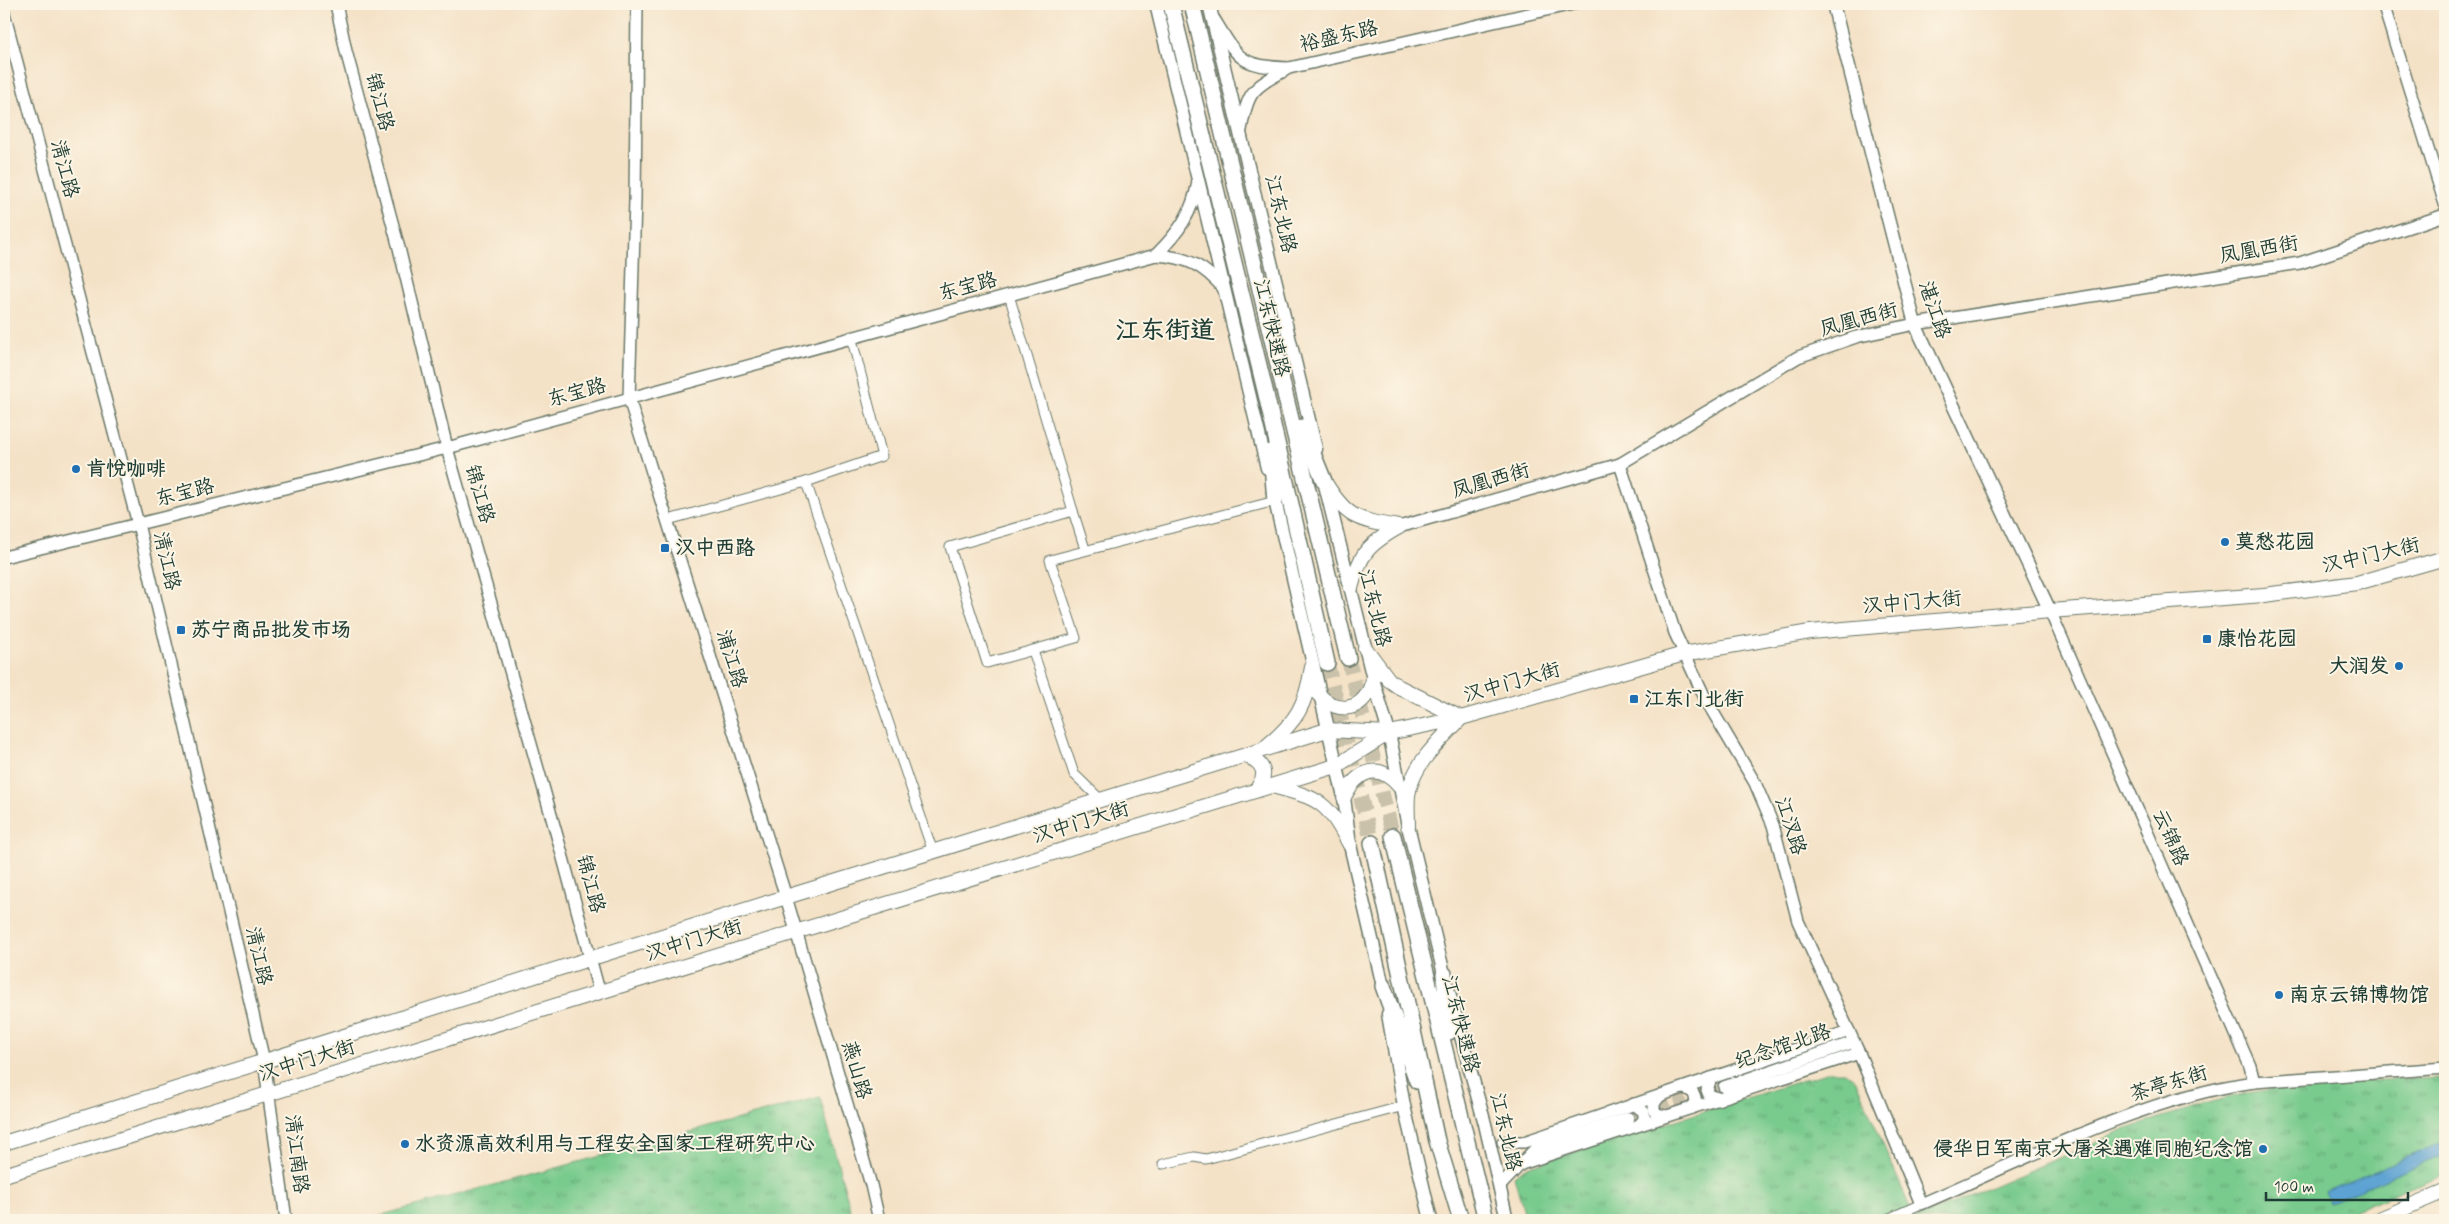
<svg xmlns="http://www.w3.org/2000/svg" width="2449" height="1224" viewBox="0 0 2449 1224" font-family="Mynerve,'LXGW WenKai TC',sans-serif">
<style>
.grass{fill:url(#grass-tufts);stroke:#4c8460}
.water{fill:#5ca2d2;stroke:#3e7083}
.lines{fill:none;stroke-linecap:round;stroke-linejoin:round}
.tertiary-tunnel{stroke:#c9c1aa;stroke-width:11;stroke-dasharray:11 5.5;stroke-linecap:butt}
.trunk-tunnel{stroke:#c9c1aa;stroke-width:15;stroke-dasharray:15 8;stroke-linecap:butt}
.minor-casing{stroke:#6a7767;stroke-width:11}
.tertiary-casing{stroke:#6a7767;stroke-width:14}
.secondary-casing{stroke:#6a7767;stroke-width:15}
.primary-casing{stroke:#6a7767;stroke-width:16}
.trunk-casing{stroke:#6a7767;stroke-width:18}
.minor{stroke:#fff;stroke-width:9}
.tertiary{stroke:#fff;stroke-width:11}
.secondary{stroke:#fff;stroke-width:12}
.primary{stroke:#fff;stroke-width:14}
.trunk{stroke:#fff;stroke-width:15}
.poi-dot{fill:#1f6fb2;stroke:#fcf5e5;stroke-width:2}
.labels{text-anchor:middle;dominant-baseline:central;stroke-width:4;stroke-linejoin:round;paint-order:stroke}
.street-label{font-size:20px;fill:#1f3d34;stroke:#fcf5e5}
.poi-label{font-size:20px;font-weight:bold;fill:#1f3d34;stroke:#fcf5e5;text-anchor:start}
.district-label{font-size:25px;font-weight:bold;fill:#1f3d34;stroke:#fcf5e5}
</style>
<defs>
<pattern id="grass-tufts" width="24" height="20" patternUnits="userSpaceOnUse" patternTransform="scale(1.25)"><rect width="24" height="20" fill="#79cb8d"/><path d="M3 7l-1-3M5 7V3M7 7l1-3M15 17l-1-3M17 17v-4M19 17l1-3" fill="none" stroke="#63a674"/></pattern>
</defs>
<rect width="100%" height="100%" fill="#fcf5e5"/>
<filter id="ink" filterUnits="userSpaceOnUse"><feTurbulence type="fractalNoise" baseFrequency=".02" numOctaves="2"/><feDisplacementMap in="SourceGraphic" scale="10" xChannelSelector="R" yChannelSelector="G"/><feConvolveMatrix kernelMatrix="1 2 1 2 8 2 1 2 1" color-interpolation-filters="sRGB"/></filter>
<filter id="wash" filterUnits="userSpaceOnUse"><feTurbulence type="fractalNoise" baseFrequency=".0096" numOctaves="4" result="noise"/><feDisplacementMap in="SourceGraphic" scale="20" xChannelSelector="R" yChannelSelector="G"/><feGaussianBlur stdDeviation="1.12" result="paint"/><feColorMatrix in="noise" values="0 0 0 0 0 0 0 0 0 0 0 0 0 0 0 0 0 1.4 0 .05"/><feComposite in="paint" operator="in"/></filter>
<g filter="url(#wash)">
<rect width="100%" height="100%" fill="#f4e2c7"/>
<!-- grass -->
<g class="grass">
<polygon points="1829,1072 1845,1072 1856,1081 1915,1219 2127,1129 2195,1106 2247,1093 2319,1082 2445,1078 2445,1174 2331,1220 1526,1220 1514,1176 1524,1168"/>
<polygon points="820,1097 853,1220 363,1220"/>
</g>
<!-- water -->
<polygon class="water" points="2445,1141 2445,1154 2328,1203 2324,1192"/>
</g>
<g filter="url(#ink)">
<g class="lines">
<!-- tertiary-tunnel -->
<polyline class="tertiary-tunnel" points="1628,1118 1724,1087"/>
<!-- trunk-tunnel -->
<g class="trunk-tunnel">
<polyline points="1348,658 1393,836"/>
<polyline points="1327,663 1372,843"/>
</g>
<!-- minor casing -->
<g class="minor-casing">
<g id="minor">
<polyline points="1009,295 1073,511 950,547 987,663 1076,638 1050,560 1275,501"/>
<polyline points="806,482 882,456 851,336"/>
<polyline points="1073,511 1085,549"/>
<polyline points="668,520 806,482 933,852"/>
<polyline points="1033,651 1074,774 1101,800"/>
<polyline points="1163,1164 1194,1157 1206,1159 1404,1106"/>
<polyline points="1885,1220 1921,1204"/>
</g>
</g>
<!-- tertiary casing -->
<g class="tertiary-casing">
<g id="tertiary">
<polyline points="336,4 346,51 399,248 447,448 559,843 599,991"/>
<polyline points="637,4 635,200 629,399 786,897 871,1185 879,1220"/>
<polyline points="2383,4 2445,204"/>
<polyline points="4,13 138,524 264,1061 286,1220"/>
<path d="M1214,19C1239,60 1240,66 1289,68L1573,4"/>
<path d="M1241,130C1248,89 1253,88 1289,68"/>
<path d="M1156,255C1179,232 1192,214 1198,182"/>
<path d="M1620,464L1675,633L1707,702L1755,783L1773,825L1798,921L1859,1053L1921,1204C2024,1160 2142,1098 2254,1082L2445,1068"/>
<polyline points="1399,527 1620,464 1798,357 1856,337 1915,324 2300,263 2445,215"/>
<path d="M4,557L447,448L1156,255C1188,257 1204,266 1224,289"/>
<polyline points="2050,611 2250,1066 2254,1082"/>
<polyline points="1711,1078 1707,1090 1709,1095 1720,1099"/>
<polyline points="1724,1087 1854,1042"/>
<path d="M1684,1088C1693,1091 1695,1093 1696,1103L1691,1108"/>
<path d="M1661,1095C1654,1102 1652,1105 1656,1114L1666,1116"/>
<polyline points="1634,1104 1644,1112 1644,1120 1639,1125"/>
<polyline points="1503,1142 1524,1142 1849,1031"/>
<polyline points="1518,1165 1859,1053"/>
<polyline points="1499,1187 1535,1149 1628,1118"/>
</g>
</g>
<!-- secondary casing -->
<g class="secondary-casing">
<g id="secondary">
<polyline points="1156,4 1267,468"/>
<polyline points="1209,4 1316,449"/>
<polyline points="1833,4 1915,324 2050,611"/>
<polyline points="1325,485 1373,679 1389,733 1408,826 1444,974 1485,1124 1507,1220"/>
<polyline points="1273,492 1344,797 1350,845 1385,995"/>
<polyline points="1388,1014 1404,1106 1431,1220"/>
</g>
</g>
<!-- primary casing -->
<g class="primary-casing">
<g id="primary">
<path d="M1324,481C1347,519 1357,520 1399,527"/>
<path d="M1351,588C1360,554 1367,545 1399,527"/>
<path d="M1365,648L1389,680L1399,687L1461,718C1441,740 1413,763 1408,795C1407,805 1408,816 1408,826"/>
<path d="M1318,694C1340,717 1366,710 1373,679"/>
<path d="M1267,746C1297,721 1306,705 1312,667"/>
<path d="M1246,756C1265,763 1268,775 1256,790"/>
<path d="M1272,786C1320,799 1326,800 1350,845"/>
<path d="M1344,797C1357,771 1378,761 1399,786"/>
<polyline points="4,1143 786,897 1327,730 1389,733 1461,718 1684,654 1810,632 2050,611 2264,595 2357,583 2445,558"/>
<polyline points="4,1175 1336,766 1389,733"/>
<polyline points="2377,1220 2445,1191"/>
</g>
</g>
<!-- trunk casing -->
<g class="trunk-casing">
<g id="trunk">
<polyline points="1171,4 1265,390 1327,663"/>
<polyline points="1192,4 1348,658"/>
<polyline points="1302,427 1324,481"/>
<polyline points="1271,452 1275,501"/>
<polyline points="1393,836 1486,1220"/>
<polyline points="1372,843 1437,1141 1461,1220"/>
<polyline points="1444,974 1449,1032"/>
<polyline points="1383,986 1417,1081"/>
</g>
</g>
<!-- minor -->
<use href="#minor" class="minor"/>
<!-- tertiary -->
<use href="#tertiary" class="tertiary"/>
<!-- secondary -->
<use href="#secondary" class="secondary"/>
<!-- primary -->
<use href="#primary" class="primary"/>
<!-- trunk -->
<use href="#trunk" class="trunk"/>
</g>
</g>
<!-- markers -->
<g class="poi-dot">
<circle cx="76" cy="469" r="5"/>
<circle cx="2225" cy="542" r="5"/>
<rect x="660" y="543" width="10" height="10" rx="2.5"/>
<rect x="176" y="625" width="10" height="10" rx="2.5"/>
<rect x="2202" y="634" width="10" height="10" rx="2.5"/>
<circle cx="2399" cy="666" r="5"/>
<rect x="1629" y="694" width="10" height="10" rx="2.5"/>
<circle cx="2279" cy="995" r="5"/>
<circle cx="405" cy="1144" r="5"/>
<circle cx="2263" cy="1149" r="5"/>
</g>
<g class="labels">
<!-- street labels -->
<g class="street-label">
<text transform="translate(1339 37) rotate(-13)">裕盛东路</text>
<text transform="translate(379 102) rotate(75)">锦江路</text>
<text transform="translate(64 169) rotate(75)">清江路</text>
<text transform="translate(1280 214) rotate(77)">江东北路</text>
<text transform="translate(2259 250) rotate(-10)">凤凰西街</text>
<text transform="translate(968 287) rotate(-15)">东宝路</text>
<text transform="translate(1934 310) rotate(71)">湛江路</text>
<text transform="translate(1859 320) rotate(-15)">凤凰西街</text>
<text transform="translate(1271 328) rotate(77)">江东快速路</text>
<text transform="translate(577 393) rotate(-15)">东宝路</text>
<text transform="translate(1491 481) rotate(-16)">凤凰西街</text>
<text transform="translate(185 493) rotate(-14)">东宝路</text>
<text transform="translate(479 494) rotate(74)">锦江路</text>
<text transform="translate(2371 556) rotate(-13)">汉中门大街</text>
<text transform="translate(166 561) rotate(77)">清江路</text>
<text transform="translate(1912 603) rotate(-5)">汉中门大街</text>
<text transform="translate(1374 608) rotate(76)">江东北路</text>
<text transform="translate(731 659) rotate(73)">浦江路</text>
<text transform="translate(1512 683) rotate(-16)">汉中门大街</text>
<text transform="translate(1081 823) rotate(-17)">汉中门大街</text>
<text transform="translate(1790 826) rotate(72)">江汊路</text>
<text transform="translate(2170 838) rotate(66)">云锦路</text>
<text transform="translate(590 884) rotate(75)">锦江路</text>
<text transform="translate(694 941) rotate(-17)">汉中门大街</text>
<text transform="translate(258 956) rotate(77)">清江路</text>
<text transform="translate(1460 1024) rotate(76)">江东快速路</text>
<text transform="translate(1783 1047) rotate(-19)">纪念馆北路</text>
<text transform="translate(307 1061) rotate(-17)">汉中门大街</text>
<text transform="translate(856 1070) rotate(74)">燕山路</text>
<text transform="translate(2169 1084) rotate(-17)">茶亭东街</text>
<text transform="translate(1505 1132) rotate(77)">江东北路</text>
<text transform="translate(296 1154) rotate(83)">清江南路</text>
</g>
<!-- poi labels -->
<g class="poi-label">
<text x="86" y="469">肯悦咖啡</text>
<text x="2235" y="542">莫愁花园</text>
<text x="675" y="548">汉中西路</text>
<text x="191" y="630">苏宁商品批发市场</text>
<text x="2217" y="639">康怡花园</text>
<text x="2389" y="666" text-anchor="end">大润发</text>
<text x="1644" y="699">江东门北街</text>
<text x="2289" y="995">南京云锦博物馆</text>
<text x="415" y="1144">水资源高效利用与工程安全国家工程研究中心</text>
<text x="2253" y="1149" text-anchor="end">侵华日军南京大屠杀遇难同胞纪念馆</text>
</g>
<!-- district labels -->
<g class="district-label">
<text x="1165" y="331">江东街道</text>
</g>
</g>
<!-- margin -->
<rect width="2449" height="1224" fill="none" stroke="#fcf5e5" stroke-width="20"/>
<!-- scale -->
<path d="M2266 1192v8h142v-8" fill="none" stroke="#1f3d34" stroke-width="2.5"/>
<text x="2274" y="1192" font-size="15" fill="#1f3d34" stroke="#fcf5e5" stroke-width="4" paint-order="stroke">100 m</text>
</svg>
